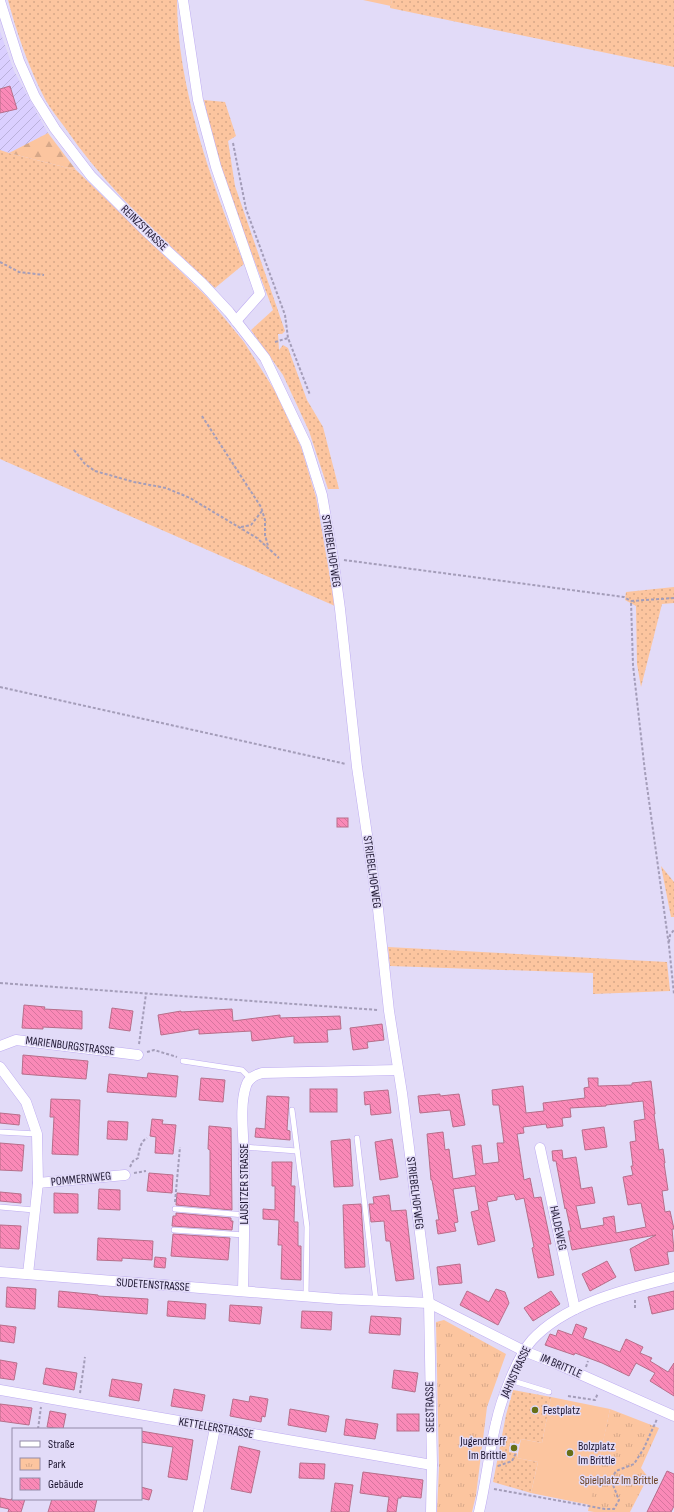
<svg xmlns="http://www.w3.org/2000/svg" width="674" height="1512" viewBox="0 0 674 1512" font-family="'Sofia Sans Condensed',sans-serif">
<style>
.industrial{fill:url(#industrial-furrows)}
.grass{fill:url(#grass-dots)}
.forest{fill:url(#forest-firs)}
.park{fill:url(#park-tufts)}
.garden{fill:#fcc59f}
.building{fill:url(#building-back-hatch);stroke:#b76e8a}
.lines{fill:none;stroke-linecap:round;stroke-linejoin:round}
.lane-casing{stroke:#bdabf1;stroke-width:6}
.street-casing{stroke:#bdabf1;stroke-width:11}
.path{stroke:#a49db9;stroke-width:2;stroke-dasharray:3 2;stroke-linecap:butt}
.lane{stroke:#fff;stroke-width:5}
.street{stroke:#fff;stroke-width:10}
.poi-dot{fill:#667018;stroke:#e2dbf8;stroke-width:1.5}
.labels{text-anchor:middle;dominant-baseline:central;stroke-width:3;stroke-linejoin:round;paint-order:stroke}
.street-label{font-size:12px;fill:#1c152f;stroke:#e2dbf8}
.poi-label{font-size:12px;fill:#1c152f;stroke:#e2dbf8;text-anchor:start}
.park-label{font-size:12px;fill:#6a4224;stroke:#e2dbf8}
</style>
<defs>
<pattern id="industrial-furrows" width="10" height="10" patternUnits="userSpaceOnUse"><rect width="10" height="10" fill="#dacfff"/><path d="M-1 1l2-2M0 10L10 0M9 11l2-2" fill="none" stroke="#bab1db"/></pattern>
<pattern id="grass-dots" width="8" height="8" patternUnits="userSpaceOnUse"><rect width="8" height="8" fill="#fcc59f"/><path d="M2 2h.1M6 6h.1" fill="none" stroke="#d7a889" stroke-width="1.8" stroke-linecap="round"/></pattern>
<pattern id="forest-firs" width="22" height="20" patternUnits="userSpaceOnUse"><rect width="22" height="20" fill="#fcc59f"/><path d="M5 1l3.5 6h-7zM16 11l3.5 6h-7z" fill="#d7a889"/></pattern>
<pattern id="park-tufts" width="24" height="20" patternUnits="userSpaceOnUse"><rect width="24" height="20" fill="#fcc59f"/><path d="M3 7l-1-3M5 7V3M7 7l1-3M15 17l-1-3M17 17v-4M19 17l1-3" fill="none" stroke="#d7a889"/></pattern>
<pattern id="building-back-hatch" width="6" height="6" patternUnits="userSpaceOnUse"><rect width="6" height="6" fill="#fa89b7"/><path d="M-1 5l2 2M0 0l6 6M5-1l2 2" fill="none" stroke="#d6759e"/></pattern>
</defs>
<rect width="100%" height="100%" fill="#e2dbf8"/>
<!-- industrial -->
<polygon class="industrial" points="0,31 14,71 48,133 9,153 0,150"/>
<!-- grass -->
<g class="grass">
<path d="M8,0H177C177,87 212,184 244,264L215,288C162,238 107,189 66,129C59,119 51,110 45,99C29,68 17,34 8,0Z"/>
<polygon points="392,0 674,0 674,67 390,8"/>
<polygon points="204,100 225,102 236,136 228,141 235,186 285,331 282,334 278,334 279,350 283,345 288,348 307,400 323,427 339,489 328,489 309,431 283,375 251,330 273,310 219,167"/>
<polygon points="0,150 9,153 76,170 207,297 244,342 275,391 301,447 316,497 335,606 0,459"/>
<polygon points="674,587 674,603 662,604 641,687 637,664 636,606 625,600 626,592"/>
<polygon points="661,866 674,882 674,917 671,917"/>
<polygon points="388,947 667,962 670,991 593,994 593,973 390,966"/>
<polygon points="513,1390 551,1397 542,1443 521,1439 519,1444 510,1443 509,1452 517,1453 517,1458 538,1462 531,1493 493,1482 506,1415"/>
</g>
<!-- forest -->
<polygon class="forest" points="48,133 76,170 9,153"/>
<!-- park -->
<g class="park">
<polygon points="444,1320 506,1354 487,1407 476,1495 472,1512 437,1512 439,1467 436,1322"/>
<polygon points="610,1409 659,1428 641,1468 648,1477 630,1512 594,1512 588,1511"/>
</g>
<!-- garden -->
<g class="garden">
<polygon points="363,0 392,0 391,6"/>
<polygon points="551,1397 610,1409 590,1505 531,1493 538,1462 517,1458 521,1439 542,1443"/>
</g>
<!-- building -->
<g class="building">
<polygon points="10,86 17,109 0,113 0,89"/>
<rect x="337" y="818" width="11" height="9"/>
<polygon points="24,1005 45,1007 44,1009 82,1011 82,1029 43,1027 43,1029 22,1028"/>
<polygon points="112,1008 133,1011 130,1031 109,1028"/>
<polygon points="232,1009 233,1021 280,1015 280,1018 340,1016 341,1029 327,1030 328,1042 294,1043 294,1036 252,1041 251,1031 199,1034 199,1029 161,1035 158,1015 181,1011 181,1012"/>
<polygon points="382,1024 384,1040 367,1042 368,1048 353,1050 350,1028"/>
<polygon points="23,1055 88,1061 86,1079 22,1074"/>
<polygon points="148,1073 178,1076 176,1097 107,1092 109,1074 147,1078"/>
<polygon points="201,1078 225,1080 223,1102 199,1100"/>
<polygon points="588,1078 598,1078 598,1086 632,1085 632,1083 651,1081 655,1114 654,1114 659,1150 663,1149 665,1163 664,1163 668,1190 662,1191 665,1212 670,1211 674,1229 672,1229 674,1251 667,1252 669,1264 635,1271 630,1249 656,1235 572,1250 568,1231 571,1231 566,1208 565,1209 556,1161 553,1161 552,1151 562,1150 563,1159 576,1157 581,1189 592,1187 595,1203 576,1206 581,1229 604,1225 603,1218 614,1216 616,1233 646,1227 641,1203 628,1205 623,1177 633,1175 631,1166 633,1166 630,1142 636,1141 634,1121 645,1119 643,1101 606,1105 606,1106 570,1108 571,1117 562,1118 563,1126 547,1128 546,1124 523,1127 524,1133 517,1134 524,1180 530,1178 534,1198 541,1197 551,1244 548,1244 554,1275 538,1278 532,1248 534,1247 524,1198 516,1200 514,1194 497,1197 497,1200 487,1202 495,1241 478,1245 471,1212 479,1210 475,1186 453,1189 458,1222 454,1223 456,1231 438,1234 436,1220 439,1220 432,1180 431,1180 427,1134 443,1132 445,1150 449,1149 453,1179 476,1175 472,1146 481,1145 483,1164 499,1162 497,1143 504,1143 499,1105 493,1105 492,1090 523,1086 526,1113 544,1111 543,1103 585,1098 584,1088 589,1087"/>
<rect x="310" y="1089" width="27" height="23"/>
<polygon points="388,1090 391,1113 371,1115 370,1104 365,1105 364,1092"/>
<polygon points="440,1094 440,1096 459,1094 465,1125 453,1127 450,1110 420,1113 418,1096"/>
<polygon points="267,1096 289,1097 287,1130 290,1131 290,1140 255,1137 256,1128 265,1129"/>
<polygon points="51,1099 80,1100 78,1155 52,1154 54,1117 50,1117"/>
<polygon points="0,1113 20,1115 19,1125 0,1123"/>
<polygon points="152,1119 163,1120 162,1124 176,1125 173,1154 155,1153 156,1137 150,1136"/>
<polygon points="108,1121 128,1122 127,1140 107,1139"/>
<polygon points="209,1126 231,1128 232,1210 176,1205 177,1193 210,1196 210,1150 208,1149"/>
<polygon points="604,1127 607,1147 585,1150 582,1130"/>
<polygon points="350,1139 353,1186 334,1187 331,1141"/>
<polygon points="392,1139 398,1177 380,1180 375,1142"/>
<polygon points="0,1143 24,1145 22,1171 0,1170"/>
<polygon points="272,1162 292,1162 291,1186 295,1186 294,1222 298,1222 298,1246 301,1246 301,1280 281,1279 282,1245 278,1245 279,1220 263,1219 263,1209 275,1210 275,1186 272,1186"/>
<polygon points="149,1173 173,1175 172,1193 147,1191"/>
<polygon points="99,1189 120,1190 120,1210 98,1209"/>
<polygon points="0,1192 21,1194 21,1203 0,1201"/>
<polygon points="54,1193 78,1194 78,1213 54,1213"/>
<polygon points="389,1195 391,1211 406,1210 414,1279 396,1281 390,1241 386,1241 384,1221 371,1222 369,1204 374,1204 373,1197"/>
<polygon points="361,1204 365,1267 345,1268 343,1205"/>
<polygon points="176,1213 231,1218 231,1221 233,1221 232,1230 172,1226 173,1216 176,1216"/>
<polygon points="0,1225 21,1226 19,1249 0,1248"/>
<polygon points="173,1234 230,1238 228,1260 171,1256"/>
<polygon points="98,1238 153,1241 152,1260 122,1258 122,1261 97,1260"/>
<polygon points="155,1257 166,1258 165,1268 154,1267"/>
<polygon points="607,1261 616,1277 590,1291 582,1274"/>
<polygon points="460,1264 462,1283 439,1285 437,1267"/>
<polygon points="7,1287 36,1289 35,1309 6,1307"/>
<polygon points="496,1289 505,1292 509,1303 498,1325 460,1305 467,1291 489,1302"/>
<polygon points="59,1291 98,1295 98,1296 148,1299 147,1314 58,1307"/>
<polygon points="551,1291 560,1304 533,1321 524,1308"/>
<polygon points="674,1291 674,1309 652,1314 648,1297"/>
<polygon points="168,1301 206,1304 205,1319 167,1316"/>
<polygon points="230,1305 262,1307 260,1324 229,1321"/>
<polygon points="302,1311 332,1312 331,1330 301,1328"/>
<polygon points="371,1316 401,1318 400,1335 369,1333"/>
<polygon points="576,1324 587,1328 583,1338 620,1352 626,1339 643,1347 640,1353 652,1358 650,1361 668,1372 674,1363 674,1396 650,1381 655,1373 636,1363 629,1376 602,1363 575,1353 574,1355 545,1345 550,1334 556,1336 558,1330 572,1335"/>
<polygon points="0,1325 16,1327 14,1343 0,1341"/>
<polygon points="0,1360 17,1363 14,1380 0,1378"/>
<polygon points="46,1368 77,1373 74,1390 43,1384"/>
<polygon points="394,1370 418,1373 415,1392 392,1388"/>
<polygon points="112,1379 142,1384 139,1401 109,1396"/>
<polygon points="174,1389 205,1395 202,1411 171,1406"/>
<polygon points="250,1396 268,1399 265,1417 262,1416 261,1422 230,1416 233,1399 249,1402"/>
<polygon points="0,1404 32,1408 29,1425 0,1421"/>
<polygon points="290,1409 329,1416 326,1432 288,1425"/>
<polygon points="50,1411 66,1414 63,1429 47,1427"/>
<rect x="397" y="1414" width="22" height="17"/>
<polygon points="346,1419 378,1424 375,1439 344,1435"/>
<polygon points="141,1431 193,1440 187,1480 168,1477 173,1447 141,1442"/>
<polygon points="239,1446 260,1451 251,1493 231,1489"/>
<polygon points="300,1463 325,1464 324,1479 299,1478"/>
<polygon points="667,1471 674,1474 674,1506 671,1512 647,1512"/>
<polygon points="363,1472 423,1480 421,1498 401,1496 401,1498 398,1498 396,1512 387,1512 389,1497 360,1493"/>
<polygon points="335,1483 353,1485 349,1512 331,1512"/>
<polygon points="141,1487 152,1490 149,1500 141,1498"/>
<polygon points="0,1498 11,1500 11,1499 25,1499 21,1512 8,1512 9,1509 0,1507"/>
<polygon points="52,1499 97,1499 94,1512 48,1512"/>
</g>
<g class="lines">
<!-- lane casing -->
<g class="lane-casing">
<g id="lane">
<polyline points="183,1061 242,1070 250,1078"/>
<polyline points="292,1110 307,1227 306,1296"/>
<polyline points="0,1132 37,1134"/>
<polyline points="357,1138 376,1301"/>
<polyline points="244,1147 297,1151"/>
<polyline points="0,1207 34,1210"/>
<polyline points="175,1209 245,1215"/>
<polyline points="174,1230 244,1235"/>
<polyline points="510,1380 549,1392"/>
</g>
</g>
<!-- street casing -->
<g class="street-casing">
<g id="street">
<polyline points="183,0 198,100 216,167 260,294 236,321"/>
<polyline points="0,1 19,61 35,97 55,129 91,176 148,233 202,283 229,312 265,358 306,444 322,495 333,558 340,609 357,767 378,909 389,1011 402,1093 429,1303 432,1465 431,1512"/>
<polyline points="0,1046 16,1040 138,1055"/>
<polyline points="0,1067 26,1102 37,1134 38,1183 28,1274"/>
<polyline points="540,1148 575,1309"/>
<polyline points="38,1183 125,1175"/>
<polyline points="0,1272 339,1299 429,1303 524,1351 557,1364 674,1416"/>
<path d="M243,1291C244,1247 245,1203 244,1159C244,1137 239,1107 246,1086C248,1078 255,1075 262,1073L398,1070"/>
<polyline points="0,1390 432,1465"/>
<polyline points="198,1512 215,1428"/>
<path d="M479,1512C486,1482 489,1452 496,1423C501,1400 517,1357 532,1340C566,1303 627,1289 674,1277"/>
</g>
</g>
<!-- path -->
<g class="path">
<polyline points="233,143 246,209 285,315 288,338 310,395"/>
<polyline points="0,262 19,272 44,275"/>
<polyline points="275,342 288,338"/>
<polyline points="202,416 261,507 265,520 265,535 268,546"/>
<polyline points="74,450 85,464 95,471 134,482 166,488 190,498 257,538 279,558"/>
<polyline points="241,527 251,525 262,511"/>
<polyline points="344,560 624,597 631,601"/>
<polyline points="674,598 631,601 633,665 645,772 669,946 674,994"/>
<polyline points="0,687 346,764"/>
<polyline points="669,942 670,935 674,930"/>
<polyline points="0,983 378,1010"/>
<polyline points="139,1044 146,994"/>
<polyline points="147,1052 154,1050 177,1057"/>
<path d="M130,1167L133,1161L138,1158C139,1151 140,1142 147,1138"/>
<polyline points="134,1173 146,1171"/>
<polyline points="175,1202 180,1147"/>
<polyline points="635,1308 635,1298"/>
<polyline points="586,1367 588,1361"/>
<polyline points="80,1393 85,1357"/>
<polyline points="568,1396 595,1400 598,1393"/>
<polyline points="38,1429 41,1407"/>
<polyline points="498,1466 512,1461 516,1453"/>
<polyline points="494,1489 605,1509 614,1509 619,1500 611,1480 616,1471 634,1464 644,1448 657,1419"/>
</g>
<!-- lane -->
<use href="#lane" class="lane"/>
<!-- street -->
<use href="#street" class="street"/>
</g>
<!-- markers -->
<g class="poi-dot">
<circle cx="535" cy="1410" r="4"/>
<circle cx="514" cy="1448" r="4"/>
<circle cx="570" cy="1453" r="4"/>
</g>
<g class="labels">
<!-- street labels -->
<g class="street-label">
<text transform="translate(144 228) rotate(44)">REINZSTRASSE</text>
<text transform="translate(331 551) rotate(81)">STRIEBELHOFWEG</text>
<text transform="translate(372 872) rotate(82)">STRIEBELHOFWEG</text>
<text transform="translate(70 1046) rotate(7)">MARIENBURGSTRASSE</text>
<text transform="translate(81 1179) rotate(-6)">POMMERNWEG</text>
<text transform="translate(244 1184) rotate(-90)">LAUSITZER STRASSE</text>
<text transform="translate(415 1193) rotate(83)">STRIEBELHOFWEG</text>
<text transform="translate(558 1228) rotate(78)">HALDEWEG</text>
<text transform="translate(153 1285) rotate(4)">SUDETENSTRASSE</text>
<text transform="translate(561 1366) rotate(23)">IM BRITTLE</text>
<text transform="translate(516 1372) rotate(-65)">JAHNSTRASSE</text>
<text transform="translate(430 1407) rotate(-91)">SEESTRASSE</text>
<text transform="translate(216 1428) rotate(10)">KETTELERSTRASSE</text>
</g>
<!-- poi labels -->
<g class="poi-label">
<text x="543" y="1410">Festplatz</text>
<text x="506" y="1441" text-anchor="end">Jugendtreff<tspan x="506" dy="14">Im Brittle</tspan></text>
<text x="578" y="1446">Bolzplatz<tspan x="578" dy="14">Im Brittle</tspan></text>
</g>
<!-- park labels -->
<g class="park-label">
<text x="619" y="1480">Spielplatz Im Brittle</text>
</g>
</g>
<!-- legend -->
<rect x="12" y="1428" width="130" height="72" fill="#e2dbf8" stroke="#938ca8"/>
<rect x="20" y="1441" width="20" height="6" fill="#ffffff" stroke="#938ca8"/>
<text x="48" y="1448" font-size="12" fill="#1c152f">Straße</text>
<rect x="20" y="1458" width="20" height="12" fill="url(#park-tufts)" stroke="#938ca8"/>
<text x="48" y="1468" font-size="12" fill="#1c152f">Park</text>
<rect x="20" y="1478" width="20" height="12" fill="url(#building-back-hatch)" stroke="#938ca8"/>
<text x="48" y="1488" font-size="12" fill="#1c152f">Gebäude</text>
</svg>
